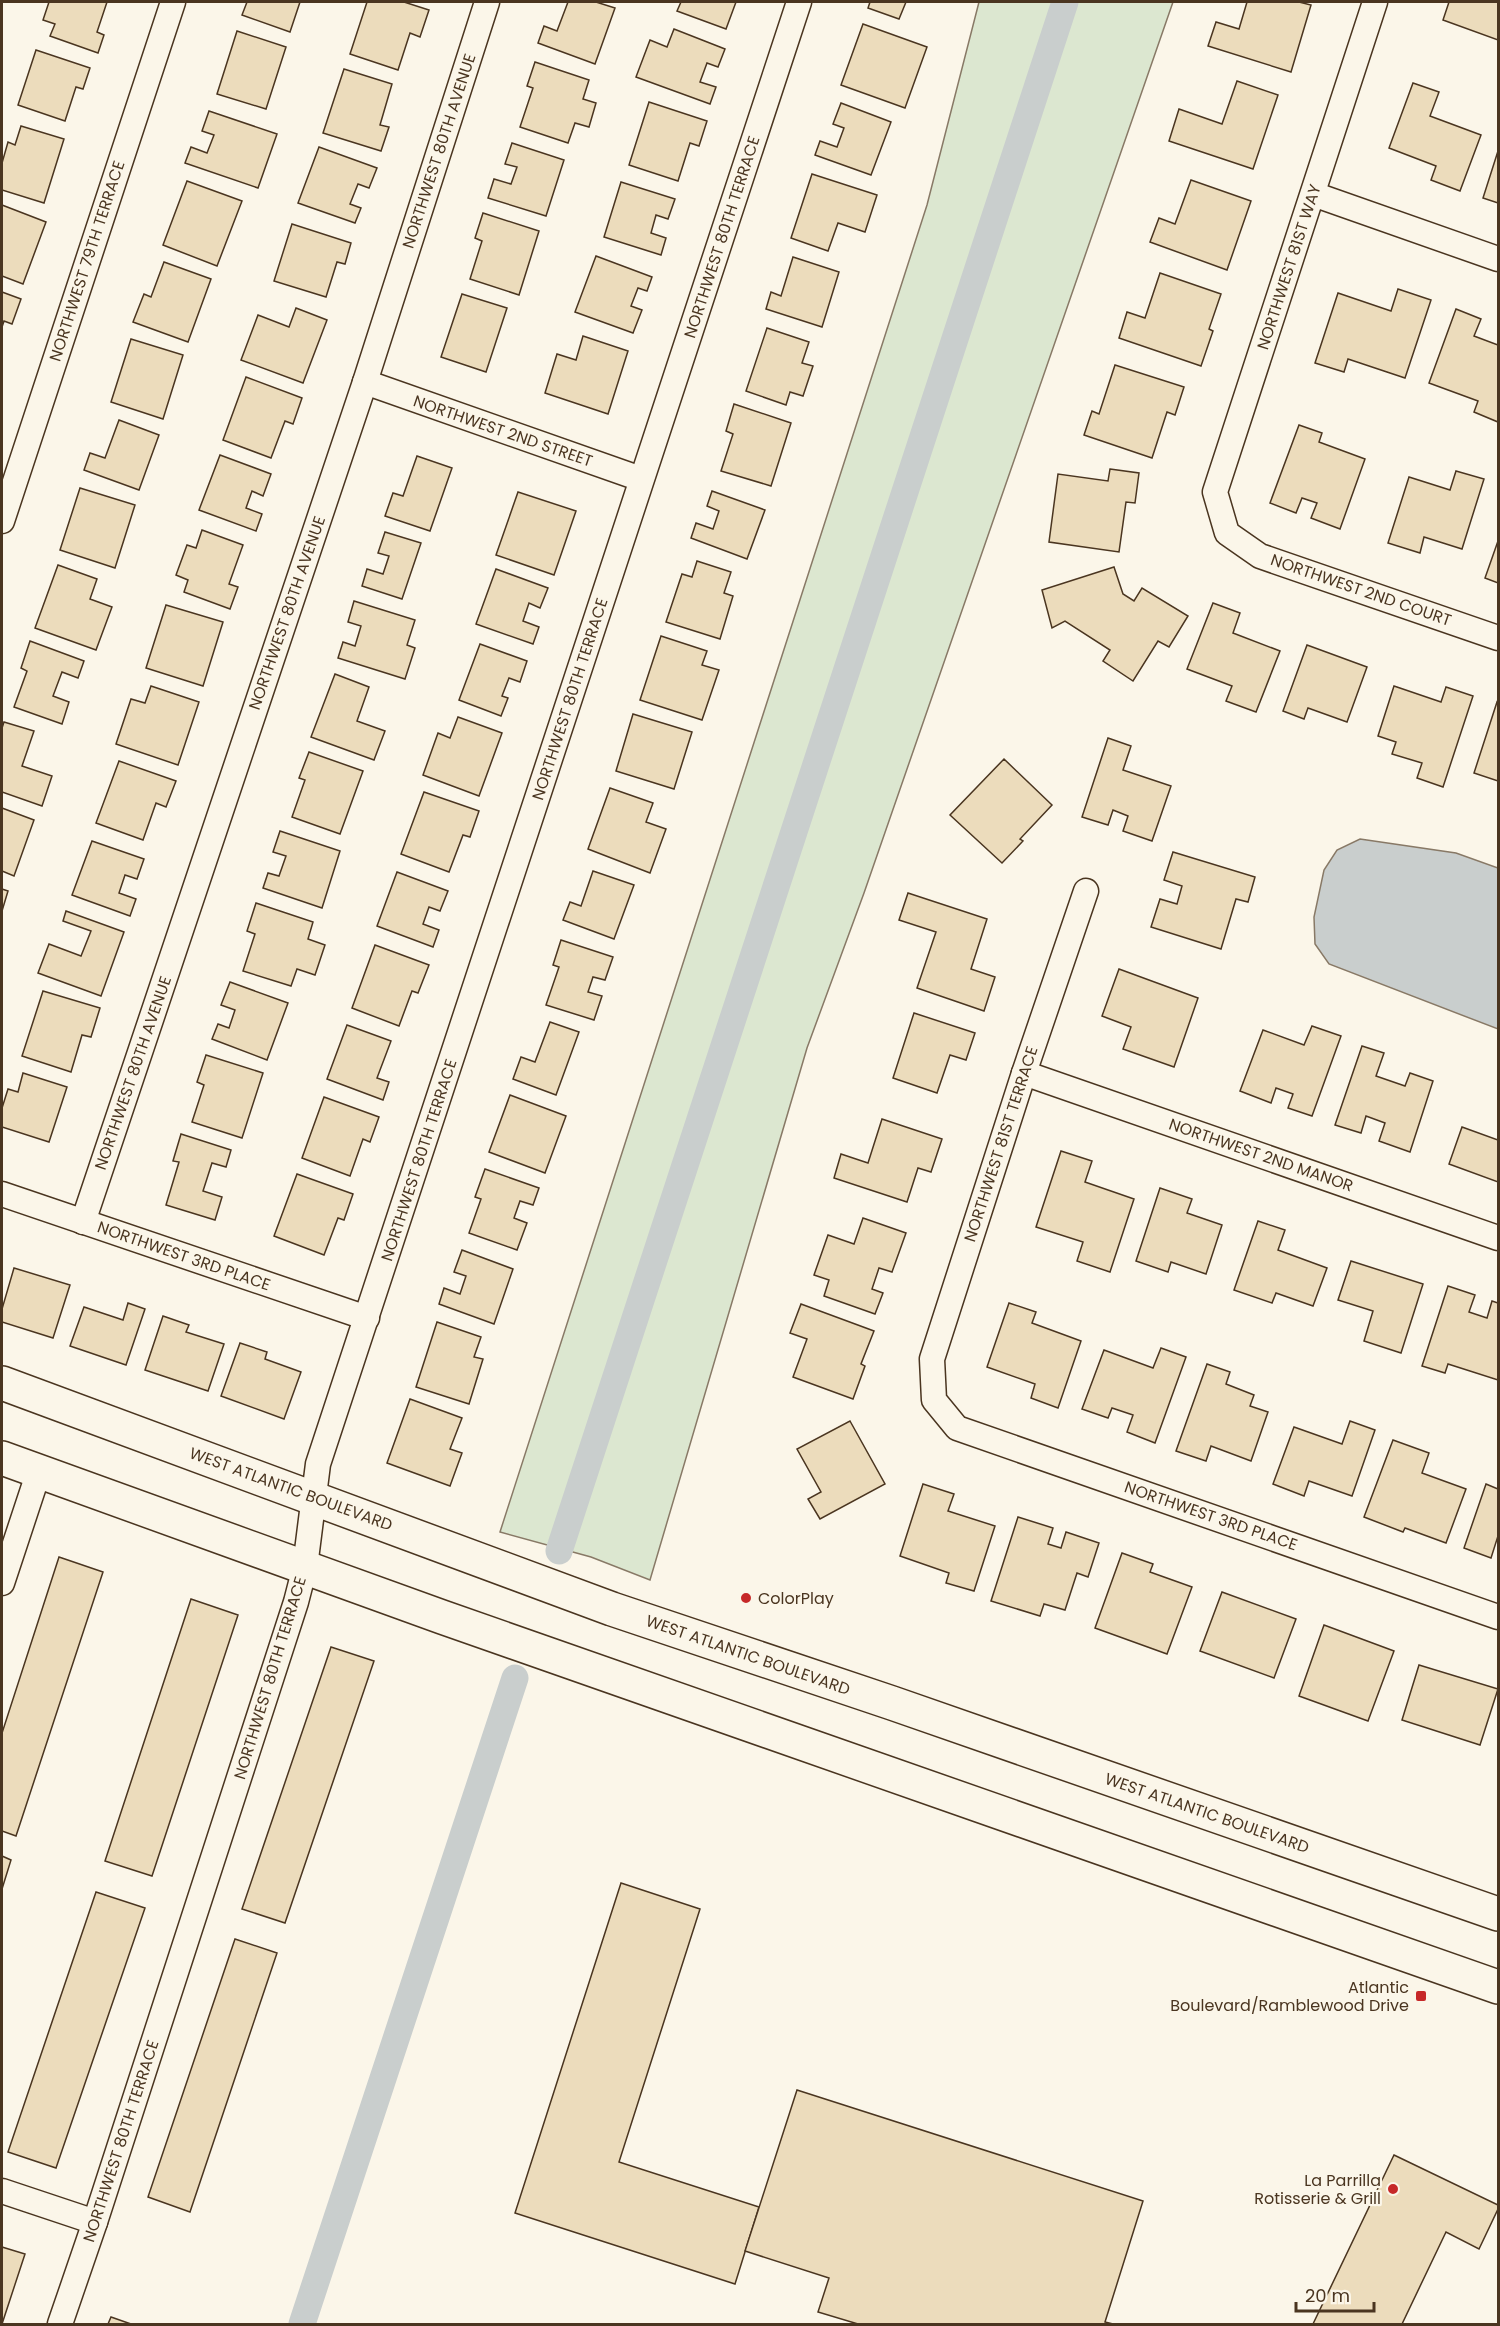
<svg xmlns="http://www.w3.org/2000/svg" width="1500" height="2326" viewBox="0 0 1500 2326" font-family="Poppins,sans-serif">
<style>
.green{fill:#dce7d0;stroke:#887966;stroke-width:1.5}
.water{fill:#c9cecd;stroke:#887966;stroke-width:1.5}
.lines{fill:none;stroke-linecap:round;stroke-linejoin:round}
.canal{stroke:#c9cecd;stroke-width:27}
.building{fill:#ecdcbc;stroke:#4a3520;stroke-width:1.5}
.minor-casing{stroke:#4a3520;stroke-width:27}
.primary-casing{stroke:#4a3520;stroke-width:36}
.minor{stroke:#fbf6e9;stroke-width:24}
.primary{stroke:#fbf6e9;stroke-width:33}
.poi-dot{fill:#c62828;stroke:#fbf6e9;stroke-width:2}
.labels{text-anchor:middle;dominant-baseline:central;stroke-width:4.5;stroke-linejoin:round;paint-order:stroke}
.street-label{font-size:16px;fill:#4a3520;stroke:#fbf6e9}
.poi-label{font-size:16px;fill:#4a3520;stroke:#fbf6e9;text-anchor:end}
</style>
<rect width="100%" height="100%" fill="#fbf6e9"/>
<!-- green -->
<polygon class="green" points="979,2 1173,2 864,893 807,1048 650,1580 591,1557 500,1532 927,205"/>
<!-- water -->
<polygon class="water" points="1360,839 1456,853 1498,868 1498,1029 1329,964 1315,944 1314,917 1324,870 1337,850"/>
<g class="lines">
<!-- canal -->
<g class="canal">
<polyline points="559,1551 1065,2"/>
<polyline points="302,2324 515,1678"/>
</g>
</g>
<!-- building -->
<g class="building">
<polygon points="49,2 107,2 97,32 104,35 98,53 50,36 55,24 43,20"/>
<polygon points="247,2 300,2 290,32 242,15"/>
<polygon points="367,2 404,2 429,10 420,37 410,33 398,70 350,54"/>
<polygon points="568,2 596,2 615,8 595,64 538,43 544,26 557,31"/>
<polygon points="681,2 736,2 726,29 677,11"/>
<polygon points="870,2 906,2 899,19 868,8"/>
<polygon points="1247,2 1299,2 1311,5 1291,72 1208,46 1216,22 1239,29"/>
<polygon points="1449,2 1498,2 1498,40 1443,20"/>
<polygon points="863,24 927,47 905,108 841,85"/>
<polygon points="674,29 725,49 718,67 707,63 700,82 716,87 710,104 636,77 650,40 667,47"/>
<polygon points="237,31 286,47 266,109 217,94"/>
<polygon points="36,50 90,68 83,89 76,87 65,121 18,105"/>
<polygon points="535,62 589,80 583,99 596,103 589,127 575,123 568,143 520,127 533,88 527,86"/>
<polygon points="344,69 392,84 380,125 389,127 381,151 323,133"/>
<polygon points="1237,81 1278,95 1253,169 1169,141 1179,109 1222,124"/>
<polygon points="1413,83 1439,92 1430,116 1481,135 1460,191 1431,180 1436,166 1389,148"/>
<polygon points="649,102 707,121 699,146 690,143 678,181 629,165"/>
<polygon points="841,103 891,122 871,175 815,155 820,141 837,147 844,128 833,124"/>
<polygon points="209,111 277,134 258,188 185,163 191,147 207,153 214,135 202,131"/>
<polygon points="21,126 64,139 44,203 2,190 2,163 8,142 15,145"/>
<polygon points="512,143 564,160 546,216 488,198 494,179 511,184 517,167 505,164"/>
<polygon points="319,147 377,168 369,188 358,184 350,204 361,208 355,223 298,203"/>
<polygon points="1498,151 1498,203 1483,198"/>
<polygon points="812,174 877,195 865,232 838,223 828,251 791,238"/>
<polygon points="1191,180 1251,201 1227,270 1150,242 1159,218 1175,224"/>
<polygon points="187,181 242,201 217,266 163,245"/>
<polygon points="621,182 675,199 668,219 656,215 651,233 666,238 661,255 604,237"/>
<polygon points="2,205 46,222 23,284 2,276"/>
<polygon points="483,213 539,231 519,295 470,279 482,241 475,238"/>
<polygon points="292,224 351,243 345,264 337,262 326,297 274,281"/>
<polygon points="596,256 652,277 647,291 638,288 631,306 642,310 633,333 575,312"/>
<polygon points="793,257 839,272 822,327 766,309 771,292 781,296"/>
<polygon points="164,262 211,279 188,342 133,322 144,294 151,297"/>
<polygon points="1160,273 1221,294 1209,329 1213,331 1201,366 1119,338 1127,312 1145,318"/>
<polygon points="1398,289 1431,300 1405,378 1348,359 1344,372 1315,363 1338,293 1391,311"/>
<polygon points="2,292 21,299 12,324 4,321 2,327"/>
<polygon points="462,294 507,308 486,372 441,357"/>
<polygon points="296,308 327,320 303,383 241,360 258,315 289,327"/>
<polygon points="1456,309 1481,319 1474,336 1498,345 1498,422 1474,412 1478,401 1429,383"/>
<polygon points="767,328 809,342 802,363 813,366 803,396 790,392 786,405 746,391"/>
<polygon points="583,336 628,351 608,414 545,393 557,354 576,360"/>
<polygon points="131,339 183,355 163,419 111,402"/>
<polygon points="1115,365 1184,387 1175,415 1167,412 1152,458 1084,435 1092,411 1099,414"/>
<polygon points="246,377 302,398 293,424 285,421 271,458 223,440"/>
<polygon points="734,404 791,423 771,486 721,471 733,434 726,431"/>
<polygon points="119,420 159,435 139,490 84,470 90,453 105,458"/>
<polygon points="1299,425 1322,433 1319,442 1365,459 1340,529 1311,518 1317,503 1302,498 1296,513 1270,503"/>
<polygon points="220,455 271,474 263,496 252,491 246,508 262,514 256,531 199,510"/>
<polygon points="417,456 452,468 430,531 385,516 393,493 403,496"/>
<polygon points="1110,469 1139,473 1135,503 1126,502 1119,552 1049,542 1058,474 1108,481"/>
<polygon points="1456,471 1484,479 1462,549 1424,537 1420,553 1388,543 1409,477 1450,490"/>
<polygon points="80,488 135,505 115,568 60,550"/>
<polygon points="712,491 765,510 747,559 691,538 696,523 713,529 719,511 707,506"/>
<polygon points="518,492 576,511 554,575 496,555"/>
<polygon points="202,530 243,545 229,584 238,587 230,609 184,592 188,580 176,575 187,545 196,548"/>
<polygon points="385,532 421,543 402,599 362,586 367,569 383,574 389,556 378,553"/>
<polygon points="1498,541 1498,583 1485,578"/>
<polygon points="697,561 731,572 724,593 733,596 720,639 666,622 682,574 692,577"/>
<polygon points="58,565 97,579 90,599 112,607 96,650 35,628"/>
<polygon points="1114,567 1123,594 1134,601 1142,588 1188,616 1169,647 1158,641 1133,681 1103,661 1110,650 1065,621 1052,628 1042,590"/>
<polygon points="496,569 548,588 540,608 529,603 523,621 539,627 533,644 476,624"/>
<polygon points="354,601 415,620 407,645 415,648 405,679 338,658 343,642 355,646 361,626 348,622"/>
<polygon points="1213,603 1240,613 1233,633 1280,651 1256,712 1226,701 1232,686 1187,669"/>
<polygon points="166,605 223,622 203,686 146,668"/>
<polygon points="661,636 707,651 702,665 719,670 702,720 640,700"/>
<polygon points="30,641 84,661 78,678 62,672 53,696 69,702 62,724 14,707 27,671 21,668"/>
<polygon points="480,644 527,661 520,682 509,678 502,696 508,698 501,716 459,700"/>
<polygon points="1307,645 1367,667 1347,722 1308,708 1304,719 1283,711"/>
<polygon points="335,674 369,687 357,721 385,731 374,760 311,737"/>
<polygon points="151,686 199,702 178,765 116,744 131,699 145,703"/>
<polygon points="1394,686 1441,702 1446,687 1473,696 1443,787 1417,778 1422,763 1392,754 1396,742 1378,736"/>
<polygon points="1497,702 1498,703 1498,781 1474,773"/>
<polygon points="633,714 692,732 674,789 616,771"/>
<polygon points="458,717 502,733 479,796 423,775 438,733 450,738"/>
<polygon points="4,722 34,731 22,766 52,776 42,806 2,792 2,728"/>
<polygon points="1108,738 1131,746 1123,770 1171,786 1152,841 1123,831 1128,816 1113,810 1108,825 1082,817"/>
<polygon points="309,752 363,771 340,834 292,817 305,780 299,778"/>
<polygon points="1004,759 1052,805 1020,839 1023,841 1002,863 950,815"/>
<polygon points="119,761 176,781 166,807 156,803 143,840 96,823"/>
<polygon points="610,788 653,803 646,822 666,829 650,873 588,849"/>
<polygon points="424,792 479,811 470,837 463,835 449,872 401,854"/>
<polygon points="2,808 34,820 14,876 2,871"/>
<polygon points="280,831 340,851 322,908 263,888 268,873 279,876 286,856 273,852"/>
<polygon points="92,841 144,859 137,879 125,875 119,893 136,899 130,916 72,895"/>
<polygon points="1173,852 1255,877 1248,902 1236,899 1221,949 1151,927 1160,899 1177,904 1182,886 1164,880"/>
<polygon points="593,871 634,885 614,939 563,920 570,902 581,906"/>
<polygon points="397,872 448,891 440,911 429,907 423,924 439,930 433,947 377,926"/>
<polygon points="2,889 8,891 2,911"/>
<polygon points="908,893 987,919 971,969 995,977 984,1011 917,988 936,932 899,920"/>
<polygon points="256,903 313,922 308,939 325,945 315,975 297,969 291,986 243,971 255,934 247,931"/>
<polygon points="66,911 124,932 101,996 38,973 49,944 81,956 91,931 63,921"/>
<polygon points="561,940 613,957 605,980 593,977 588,992 602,996 594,1020 546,1005 559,967 553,965"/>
<polygon points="375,945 429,965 418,993 412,991 399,1026 352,1008"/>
<polygon points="1119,969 1198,998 1174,1067 1123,1049 1131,1027 1102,1016"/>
<polygon points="230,982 288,1003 267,1060 212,1039 218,1024 229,1028 235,1010 221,1005"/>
<polygon points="43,991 100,1008 91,1037 82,1035 71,1072 22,1056"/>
<polygon points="914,1013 975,1033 966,1060 950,1055 937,1093 893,1078"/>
<polygon points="550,1022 579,1032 556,1095 513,1079 521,1057 535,1062"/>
<polygon points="347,1025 391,1041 377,1078 389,1082 383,1100 327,1079"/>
<polygon points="1312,1026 1341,1036 1312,1116 1288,1108 1293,1094 1276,1088 1271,1103 1240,1091 1263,1030 1304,1045"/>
<polygon points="1362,1046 1384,1053 1376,1076 1405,1086 1410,1073 1433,1081 1410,1152 1379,1141 1385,1123 1366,1116 1361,1133 1335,1125"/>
<polygon points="206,1055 263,1073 242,1138 192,1122 204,1085 197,1082"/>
<polygon points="23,1073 67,1087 49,1142 2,1127 2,1108 8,1089 18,1092"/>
<polygon points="510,1095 566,1116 545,1173 489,1152"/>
<polygon points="324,1097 379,1117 370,1142 363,1139 350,1176 302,1158"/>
<polygon points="882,1119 942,1139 931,1172 918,1168 907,1202 834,1178 841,1154 868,1163"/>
<polygon points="1462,1127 1498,1140 1498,1182 1449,1164"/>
<polygon points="181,1134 231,1150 226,1167 212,1163 203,1191 222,1197 215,1220 166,1205 179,1162 173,1161"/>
<polygon points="1061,1151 1092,1161 1085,1182 1134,1199 1110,1272 1077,1261 1083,1242 1036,1227"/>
<polygon points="485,1169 539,1188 533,1205 520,1201 514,1218 527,1223 517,1250 469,1233 481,1199 475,1197"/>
<polygon points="297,1174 353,1194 344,1220 338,1218 324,1255 274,1236"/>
<polygon points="1160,1188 1192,1199 1187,1213 1222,1225 1206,1274 1171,1262 1168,1272 1136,1261"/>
<polygon points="863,1218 906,1233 892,1272 879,1268 872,1289 883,1293 875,1314 824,1296 829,1280 814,1275 828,1235 854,1244"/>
<polygon points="1258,1221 1285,1230 1278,1250 1327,1268 1313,1306 1276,1293 1272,1303 1234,1290"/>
<polygon points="462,1250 513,1269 494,1324 439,1304 444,1288 460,1294 466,1276 454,1272"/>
<polygon points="1351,1261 1423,1284 1401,1353 1364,1341 1373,1311 1338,1300"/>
<polygon points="14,1268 70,1285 53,1338 2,1322 2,1309"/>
<polygon points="1448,1286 1475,1295 1469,1312 1487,1318 1492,1301 1498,1303 1498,1380 1448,1364 1445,1373 1422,1366"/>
<polygon points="128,1303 145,1309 126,1365 70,1346 84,1307 123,1320"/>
<polygon points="1009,1303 1036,1312 1032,1323 1081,1341 1058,1408 1031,1398 1035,1384 987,1367"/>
<polygon points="801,1304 874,1331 861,1364 865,1366 853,1399 793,1377 807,1339 790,1333"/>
<polygon points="163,1316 189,1325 186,1332 224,1344 208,1391 145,1370"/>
<polygon points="437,1322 481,1337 474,1357 483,1359 469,1404 416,1387"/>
<polygon points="240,1343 267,1352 265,1359 301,1372 284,1419 221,1396"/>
<polygon points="1161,1348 1186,1357 1155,1443 1127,1432 1133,1415 1112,1408 1108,1418 1082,1409 1104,1350 1153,1368"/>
<polygon points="1207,1364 1230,1372 1226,1384 1254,1395 1250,1406 1268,1412 1251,1461 1211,1446 1206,1461 1176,1451"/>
<polygon points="410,1399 462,1418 450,1449 462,1453 450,1486 387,1463"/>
<polygon points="850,1421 885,1484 820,1519 808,1499 821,1492 797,1449"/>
<polygon points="1350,1421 1375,1430 1352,1496 1309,1481 1304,1496 1273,1484 1294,1427 1342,1444"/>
<polygon points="1393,1440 1429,1453 1422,1473 1466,1489 1446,1543 1405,1528 1403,1532 1364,1517"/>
<polygon points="923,1484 954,1494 948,1511 995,1526 974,1591 946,1583 949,1573 900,1556"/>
<polygon points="1486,1484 1498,1489 1498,1536 1491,1558 1464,1548"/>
<polygon points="1018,1517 1053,1528 1048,1544 1061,1548 1066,1532 1099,1543 1088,1577 1077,1573 1065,1610 1044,1604 1040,1616 991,1601"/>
<polygon points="1122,1553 1153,1564 1150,1572 1192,1587 1167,1654 1095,1628"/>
<polygon points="59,1557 103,1572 16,1836 2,1831 2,1733"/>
<polygon points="1222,1592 1296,1619 1274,1678 1200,1651"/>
<polygon points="191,1599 238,1615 152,1876 105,1861"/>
<polygon points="1324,1625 1394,1651 1368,1721 1299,1696"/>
<polygon points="331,1647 374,1661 285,1923 242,1909"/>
<polygon points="1419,1665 1498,1689 1480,1745 1402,1720"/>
<polygon points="2,1856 11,1860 2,1889"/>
<polygon points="621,1883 700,1909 619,2162 759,2207 735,2284 515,2213"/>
<polygon points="96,1892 145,1908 56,2168 8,2152"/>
<polygon points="235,1939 277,1953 190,2212 148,2197"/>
<polygon points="797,2090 1143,2201 1105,2322 1113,2324 858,2324 818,2312 829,2278 745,2251"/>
<polygon points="1394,2155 1498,2205 1498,2209 1479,2249 1446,2232 1402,2324 1313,2324"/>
<polygon points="2,2247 25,2254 2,2324"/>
<polygon points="111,2317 131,2324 108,2324"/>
</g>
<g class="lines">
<!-- minor casing -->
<g class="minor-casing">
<g id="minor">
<polyline points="1375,2 1215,492 1227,533 1260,556 1498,638"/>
<polyline points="1313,194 1498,259"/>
<polyline points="365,382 641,479"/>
<polyline points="2,521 173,2"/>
<polyline points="1086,891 1024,1073 932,1359 934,1400 957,1428 1498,1617"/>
<polyline points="1024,1073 1498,1238"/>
<polyline points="2,1194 367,1318"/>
<polyline points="83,1222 365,382 487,2"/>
<polyline points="2,1583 39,1471"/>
<polyline points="2,2191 95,2222"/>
<polyline points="60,2324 95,2222 296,1602 305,1567 318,1464 799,2"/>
</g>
</g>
<!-- primary casing -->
<g class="primary-casing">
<g id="primary">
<polyline points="2,1383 612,1609 892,1703 1498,1914"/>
<polyline points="2,1458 442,1617 1498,1987"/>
</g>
</g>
<!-- minor -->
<use href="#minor" class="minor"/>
<!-- primary -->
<use href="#primary" class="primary"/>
</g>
<!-- markers -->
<g class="poi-dot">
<circle cx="746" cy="1598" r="6"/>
<rect x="1415" y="1990" width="12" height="12" rx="3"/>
<circle cx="1393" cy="2189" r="6"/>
</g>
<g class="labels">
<!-- street labels -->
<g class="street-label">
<text transform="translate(439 151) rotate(-72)">NORTHWEST 80TH AVENUE</text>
<text transform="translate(722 237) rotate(-72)">NORTHWEST 80TH TERRACE</text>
<text transform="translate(87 261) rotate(-72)">NORTHWEST 79TH TERRACE</text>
<text transform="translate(1289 267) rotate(-72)">NORTHWEST 81ST WAY</text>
<text transform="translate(503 431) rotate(19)">NORTHWEST 2ND STREET</text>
<text transform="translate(1361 590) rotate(19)">NORTHWEST 2ND COURT</text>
<text transform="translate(287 613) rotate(-71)">NORTHWEST 80TH AVENUE</text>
<text transform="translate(570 699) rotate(-72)">NORTHWEST 80TH TERRACE</text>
<text transform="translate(133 1073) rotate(-71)">NORTHWEST 80TH AVENUE</text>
<text transform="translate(1001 1144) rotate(-72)">NORTHWEST 81ST TERRACE</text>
<text transform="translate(1261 1155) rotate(19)">NORTHWEST 2ND MANOR</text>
<text transform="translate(419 1160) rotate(-72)">NORTHWEST 80TH TERRACE</text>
<text transform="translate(184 1256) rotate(19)">NORTHWEST 3RD PLACE</text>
<text transform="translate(291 1489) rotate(20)">WEST ATLANTIC BOULEVARD</text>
<text transform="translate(1211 1516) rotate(19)">NORTHWEST 3RD PLACE</text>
<text transform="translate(748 1655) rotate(19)">WEST ATLANTIC BOULEVARD</text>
<text transform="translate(270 1678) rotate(-73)">NORTHWEST 80TH TERRACE</text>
<text transform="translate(1207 1813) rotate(19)">WEST ATLANTIC BOULEVARD</text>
<text transform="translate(121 2141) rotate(-72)">NORTHWEST 80TH TERRACE</text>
</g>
<!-- poi labels -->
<g class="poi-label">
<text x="758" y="1598" text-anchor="start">ColorPlay</text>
<text x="1409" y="1987">Atlantic<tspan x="1409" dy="18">Boulevard/Ramblewood Drive</tspan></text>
<text x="1381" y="2180">La Parrilla<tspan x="1381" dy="18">Rotisserie &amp; Grill</tspan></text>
</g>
</g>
<!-- border -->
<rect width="1500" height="2326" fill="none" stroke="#4a3520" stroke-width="6"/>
<!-- scale -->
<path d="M1296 2302v9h78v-9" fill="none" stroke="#4a3520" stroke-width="3"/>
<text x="1305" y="2302" font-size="18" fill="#4a3520" stroke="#fbf6e9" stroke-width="4.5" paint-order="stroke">20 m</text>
</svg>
